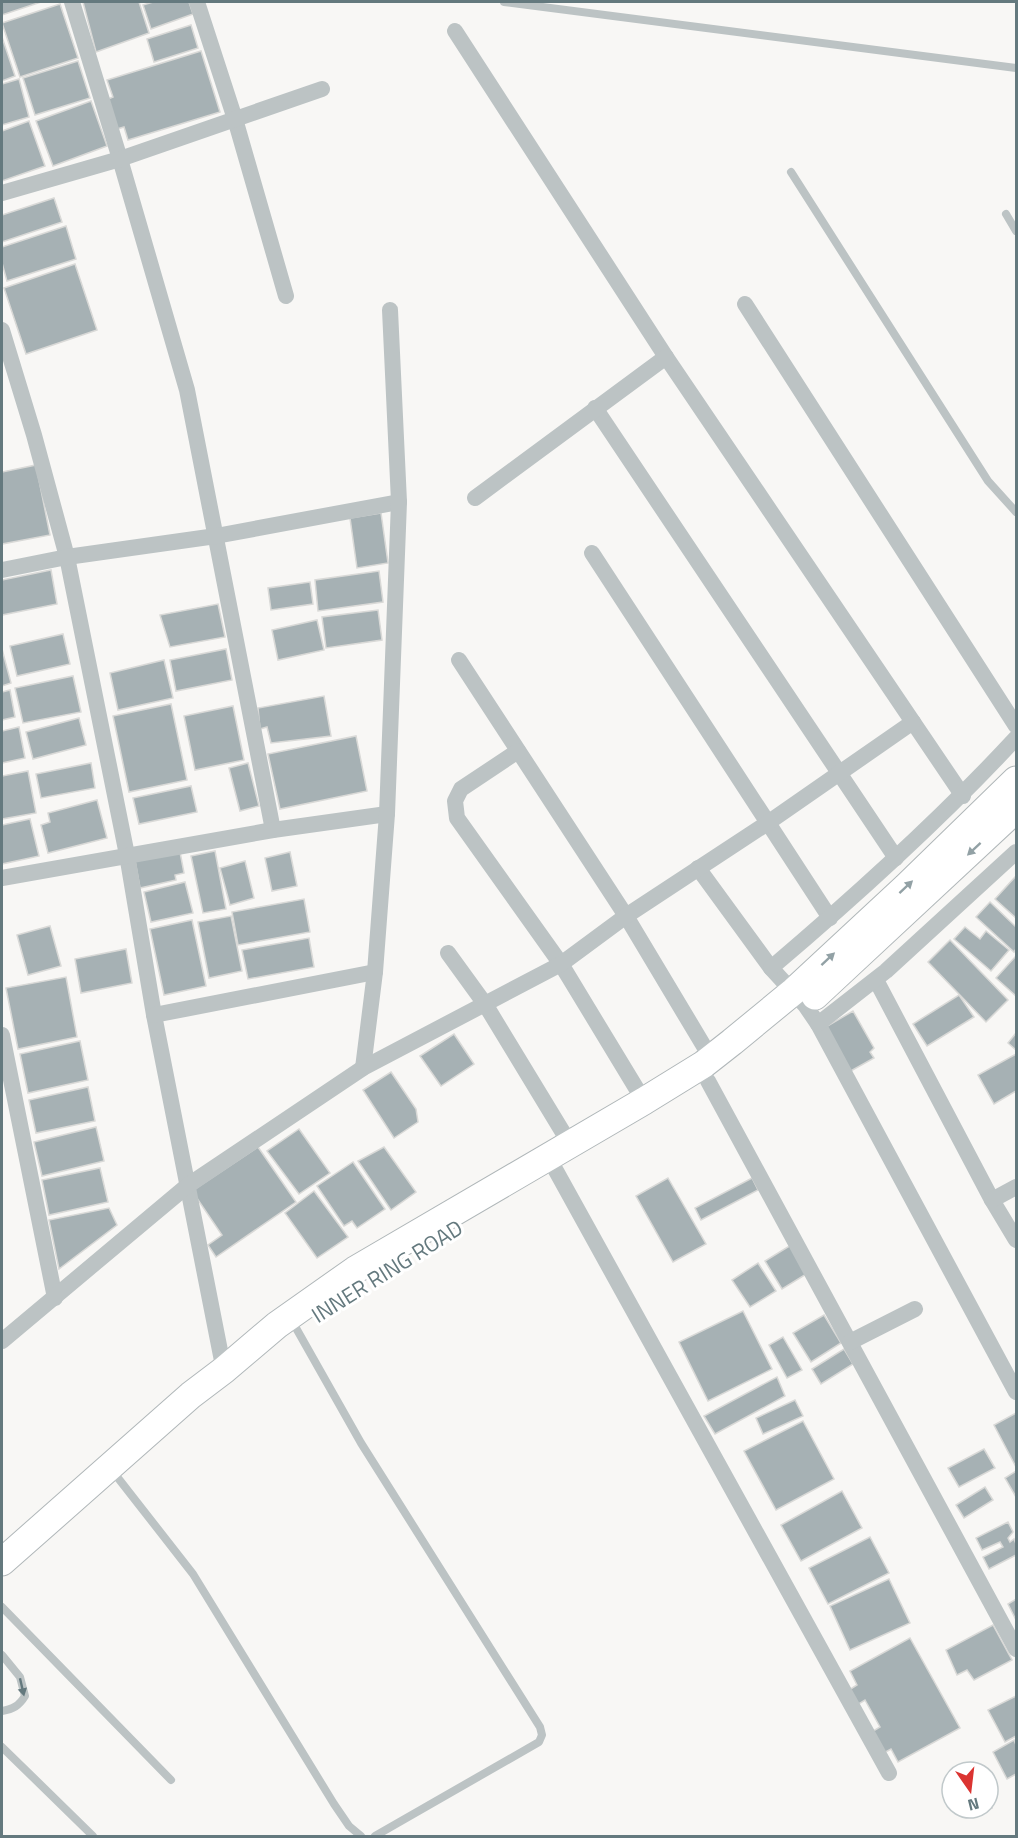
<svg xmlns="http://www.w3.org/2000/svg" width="1018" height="1838" viewBox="0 0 1018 1838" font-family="'Titillium Web',sans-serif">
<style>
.building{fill:#a6b1b4;stroke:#d9d9d7;stroke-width:1.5}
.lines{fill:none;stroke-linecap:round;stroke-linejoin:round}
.primary-casing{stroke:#b0b7b9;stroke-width:29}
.service{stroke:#bcc3c4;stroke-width:8}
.minor{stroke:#bcc3c4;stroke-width:16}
.primary{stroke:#fff;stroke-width:27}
.oneway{fill:#92a1a5}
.oneway2{fill:#64797e}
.labels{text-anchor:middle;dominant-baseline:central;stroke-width:6;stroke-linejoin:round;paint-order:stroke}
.street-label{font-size:22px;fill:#64797e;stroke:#fff}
</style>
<rect width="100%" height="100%" fill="#f8f7f5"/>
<!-- building -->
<g class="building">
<polygon points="2,2 41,2 2,15"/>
<polygon points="83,2 139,2 149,33 96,52"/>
<polygon points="153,2 189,2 193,14 151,29 143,5"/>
<polygon points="60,4 78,58 20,77 2,23"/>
<polygon points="191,25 198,48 154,62 147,39"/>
<polygon points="2,37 15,76 2,81"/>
<polygon points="201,51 220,112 128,140 124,127 117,129 108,99 113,97 107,80"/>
<polygon points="78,61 90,98 35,115 23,78"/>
<polygon points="19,79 29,117 2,125 2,84"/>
<polygon points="91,101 107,146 53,166 36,121"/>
<polygon points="29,121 45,166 2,181 2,131"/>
<polygon points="54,198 62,222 2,242 2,215"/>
<polygon points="66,226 76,259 7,281 2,263 2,247"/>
<polygon points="75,264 97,330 26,354 4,288"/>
<polygon points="36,465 50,535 2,544 2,472"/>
<polygon points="381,513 388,563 357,568 350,518"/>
<polygon points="51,570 57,604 2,615 2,580"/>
<polygon points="379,571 383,602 318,611 315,580"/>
<polygon points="310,582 313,604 271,610 268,588"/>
<polygon points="218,604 225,637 170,647 160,615"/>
<polygon points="378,610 382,640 326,648 322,617"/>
<polygon points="317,620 324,650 278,660 272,630"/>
<polygon points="63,634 70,664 17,676 10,646"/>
<polygon points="2,649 11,683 2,686"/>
<polygon points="226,649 232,680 176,691 170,660"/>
<polygon points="164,660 173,698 118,710 110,673"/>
<polygon points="73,676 81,712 23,723 15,688"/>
<polygon points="10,690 15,717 2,720 2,692"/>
<polygon points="324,696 331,736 271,743 267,727 260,729 258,708"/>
<polygon points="171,704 187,780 129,792 113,716"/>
<polygon points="233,706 244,760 195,770 184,716"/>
<polygon points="79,718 86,745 33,759 26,732"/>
<polygon points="19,727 25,758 2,763 2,731"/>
<polygon points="356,736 367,791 280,809 268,754"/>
<polygon points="91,763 95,788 41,798 36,774"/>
<polygon points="248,763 259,806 240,811 229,768"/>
<polygon points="28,771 36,813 2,819 2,776"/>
<polygon points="191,786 197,812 139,824 133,798"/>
<polygon points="97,800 107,838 48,853 41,825 50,822 48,813"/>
<polygon points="30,819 39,856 2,864 2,825"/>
<polygon points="215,851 226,909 203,913 191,856"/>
<polygon points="180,852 184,873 175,875 176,880 140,888 135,861"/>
<polygon points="290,852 297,886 272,891 265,858"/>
<polygon points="245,861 254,898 230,905 220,868"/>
<polygon points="1016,876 1016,918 995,899"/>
<polygon points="185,882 193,913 151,922 144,892"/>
<polygon points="304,899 310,932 238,945 232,912"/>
<polygon points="990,902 1016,927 1016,949 1014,952 976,917"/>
<polygon points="231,916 242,971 209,978 198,922"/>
<polygon points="192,920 206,986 164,995 150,929"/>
<polygon points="50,926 61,966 28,975 17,935"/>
<polygon points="965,927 980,939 986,931 1009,950 991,971 954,939"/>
<polygon points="309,938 314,967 248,979 242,950"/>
<polygon points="950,940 1008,1000 986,1022 928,962"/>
<polygon points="126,949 132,983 81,993 75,959"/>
<polygon points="1015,957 1016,958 1016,996 996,978"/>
<polygon points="66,977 77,1037 18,1049 6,988"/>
<polygon points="959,995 974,1017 927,1046 913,1024"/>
<polygon points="853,1011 874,1048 870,1052 874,1058 849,1072 824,1028"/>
<polygon points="1016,1033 1016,1050 1008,1043"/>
<polygon points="454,1034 474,1064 441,1086 420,1056"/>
<polygon points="80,1041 88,1080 28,1093 20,1054"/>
<polygon points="1016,1054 1016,1091 994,1104 978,1075"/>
<polygon points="391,1072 416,1109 418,1122 394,1138 363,1090"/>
<polygon points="88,1087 95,1121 36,1133 29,1100"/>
<polygon points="96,1127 104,1161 42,1176 34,1142"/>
<polygon points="299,1129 330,1173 299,1194 267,1151"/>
<polygon points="258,1147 296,1202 216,1257 208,1245 222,1235 192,1191"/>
<polygon points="384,1147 416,1192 391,1210 358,1161"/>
<polygon points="353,1162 385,1209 357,1228 352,1221 344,1226 317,1186"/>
<polygon points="100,1168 108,1202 49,1215 42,1180"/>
<polygon points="668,1178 706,1244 673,1262 636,1196"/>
<polygon points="752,1178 758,1190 701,1220 695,1208"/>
<polygon points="314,1191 348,1237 317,1258 285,1213"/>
<polygon points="109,1208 117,1225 59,1269 49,1220"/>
<polygon points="791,1245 808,1273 782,1289 765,1261"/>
<polygon points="758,1263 776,1291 750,1307 732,1280"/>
<polygon points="743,1311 772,1369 708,1401 679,1342"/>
<polygon points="824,1315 841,1343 811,1362 793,1333"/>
<polygon points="783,1337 802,1370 787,1378 769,1345"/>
<polygon points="844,1349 853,1364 821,1384 812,1369"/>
<polygon points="777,1377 785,1396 715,1434 704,1416"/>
<polygon points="795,1400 803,1416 763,1434 756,1418"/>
<polygon points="1016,1413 1016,1467 994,1425"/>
<polygon points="803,1421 834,1479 776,1510 744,1451"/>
<polygon points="984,1449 995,1468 959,1487 948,1468"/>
<polygon points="1016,1471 1016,1497 1005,1478"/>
<polygon points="985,1487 993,1500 964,1518 956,1505"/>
<polygon points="842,1491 862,1528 801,1561 781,1525"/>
<polygon points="1008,1522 1013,1532 1008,1538 1010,1542 1014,1539 1016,1544 1016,1555 989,1569 983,1557 1003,1547 1000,1542 982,1550 976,1538"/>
<polygon points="870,1537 889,1573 828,1604 809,1568"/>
<polygon points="889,1579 910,1623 850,1650 830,1606"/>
<polygon points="1016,1599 1016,1620 1008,1604"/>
<polygon points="993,1625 1012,1660 974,1680 967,1670 957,1675 946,1650"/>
<polygon points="910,1638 960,1728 898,1762 891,1749 882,1754 870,1733 880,1727 865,1700 857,1705 849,1690 857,1685 850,1671"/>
<polygon points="1016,1696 1016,1736 1005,1742 988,1710"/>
<polygon points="1014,1740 1016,1745 1016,1774 1007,1779 993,1752"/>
<polygon points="988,1779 994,1779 992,1808 988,1807"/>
</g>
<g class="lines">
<!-- primary casing -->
<g class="primary-casing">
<g id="primary">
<polyline points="815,996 1016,809"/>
<polyline points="2,1562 191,1395 224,1370 277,1325 355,1270 644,1101 704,1064 732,1042 794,991 906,887 1016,780"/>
</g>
</g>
<!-- service -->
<g class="service">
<polyline points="504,2 1016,68"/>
<polyline points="791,172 988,481 1016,512"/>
<polyline points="1006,214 1016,231"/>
<polyline points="296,1328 361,1443 540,1727 542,1735 539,1742 375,1836"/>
<polyline points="118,1478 193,1574 334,1804 349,1826 361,1836"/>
<polyline points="2,1607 171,1780"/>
<path d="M2,1655L20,1677L25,1696C19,1706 13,1709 2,1711"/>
<polyline points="2,1747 93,1836"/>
</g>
<!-- minor -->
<g class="minor">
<polyline points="72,2 120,159 187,390 273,830"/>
<polyline points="197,2 235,119 286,296"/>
<polyline points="455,31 666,357 963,796"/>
<polyline points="2,193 120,159 322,89"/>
<polyline points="745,304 1016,726"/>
<polyline points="2,330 34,435 67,557 127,855 154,1015 225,1376"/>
<polyline points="595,408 896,858"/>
<polyline points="475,498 666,357"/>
<polyline points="592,553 830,918"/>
<polyline points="2,570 67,557 216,536 399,502"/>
<polyline points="459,660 626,916 711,1058"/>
<polyline points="518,751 461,789 455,801 457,818 561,964 644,1101"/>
<polyline points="698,868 771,968 805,1005 818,1024 1016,1392"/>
<polyline points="2,878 273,830 387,814"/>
<polyline points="448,953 485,1004 570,1144"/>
<path d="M771,968C857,895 940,820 1016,738"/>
<polyline points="876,980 992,1200 1016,1240"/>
<polyline points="154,1015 375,972"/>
<polyline points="818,1024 886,971 1016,852"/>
<polyline points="2,1035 55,1298"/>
<polyline points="363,1068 375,972 387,814 399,502 390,310"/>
<polyline points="708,1081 1016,1649"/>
<polyline points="555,1169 889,1773"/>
<polyline points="992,1200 1016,1187"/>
<polyline points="2,1341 187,1186 363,1068 561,964 626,916 769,822 913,722"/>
<polyline points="850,1342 915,1309"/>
</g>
<!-- primary -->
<use href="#primary" class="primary"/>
</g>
<!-- one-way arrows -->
<defs><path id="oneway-solid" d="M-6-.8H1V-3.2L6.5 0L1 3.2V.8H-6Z" transform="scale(1.5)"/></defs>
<g class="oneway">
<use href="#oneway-solid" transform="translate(974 849) rotate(137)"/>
<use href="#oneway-solid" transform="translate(906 887) rotate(-43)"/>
<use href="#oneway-solid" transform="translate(828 959) rotate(-43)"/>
</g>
<use class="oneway2" href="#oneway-solid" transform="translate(22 1687) rotate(77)"/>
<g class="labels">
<!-- street labels -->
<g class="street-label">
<text transform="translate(387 1271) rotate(-32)">INNER RING ROAD</text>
</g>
</g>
<!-- border -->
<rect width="1018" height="1838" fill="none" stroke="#64797e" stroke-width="6"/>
<!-- north arrow -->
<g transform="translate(970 1790) rotate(166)"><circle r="28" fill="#ffffff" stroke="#c1c9cb" stroke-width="1.5"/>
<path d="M0-4.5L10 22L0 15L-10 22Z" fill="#db3431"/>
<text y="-9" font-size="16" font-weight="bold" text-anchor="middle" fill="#64797e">N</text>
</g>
</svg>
